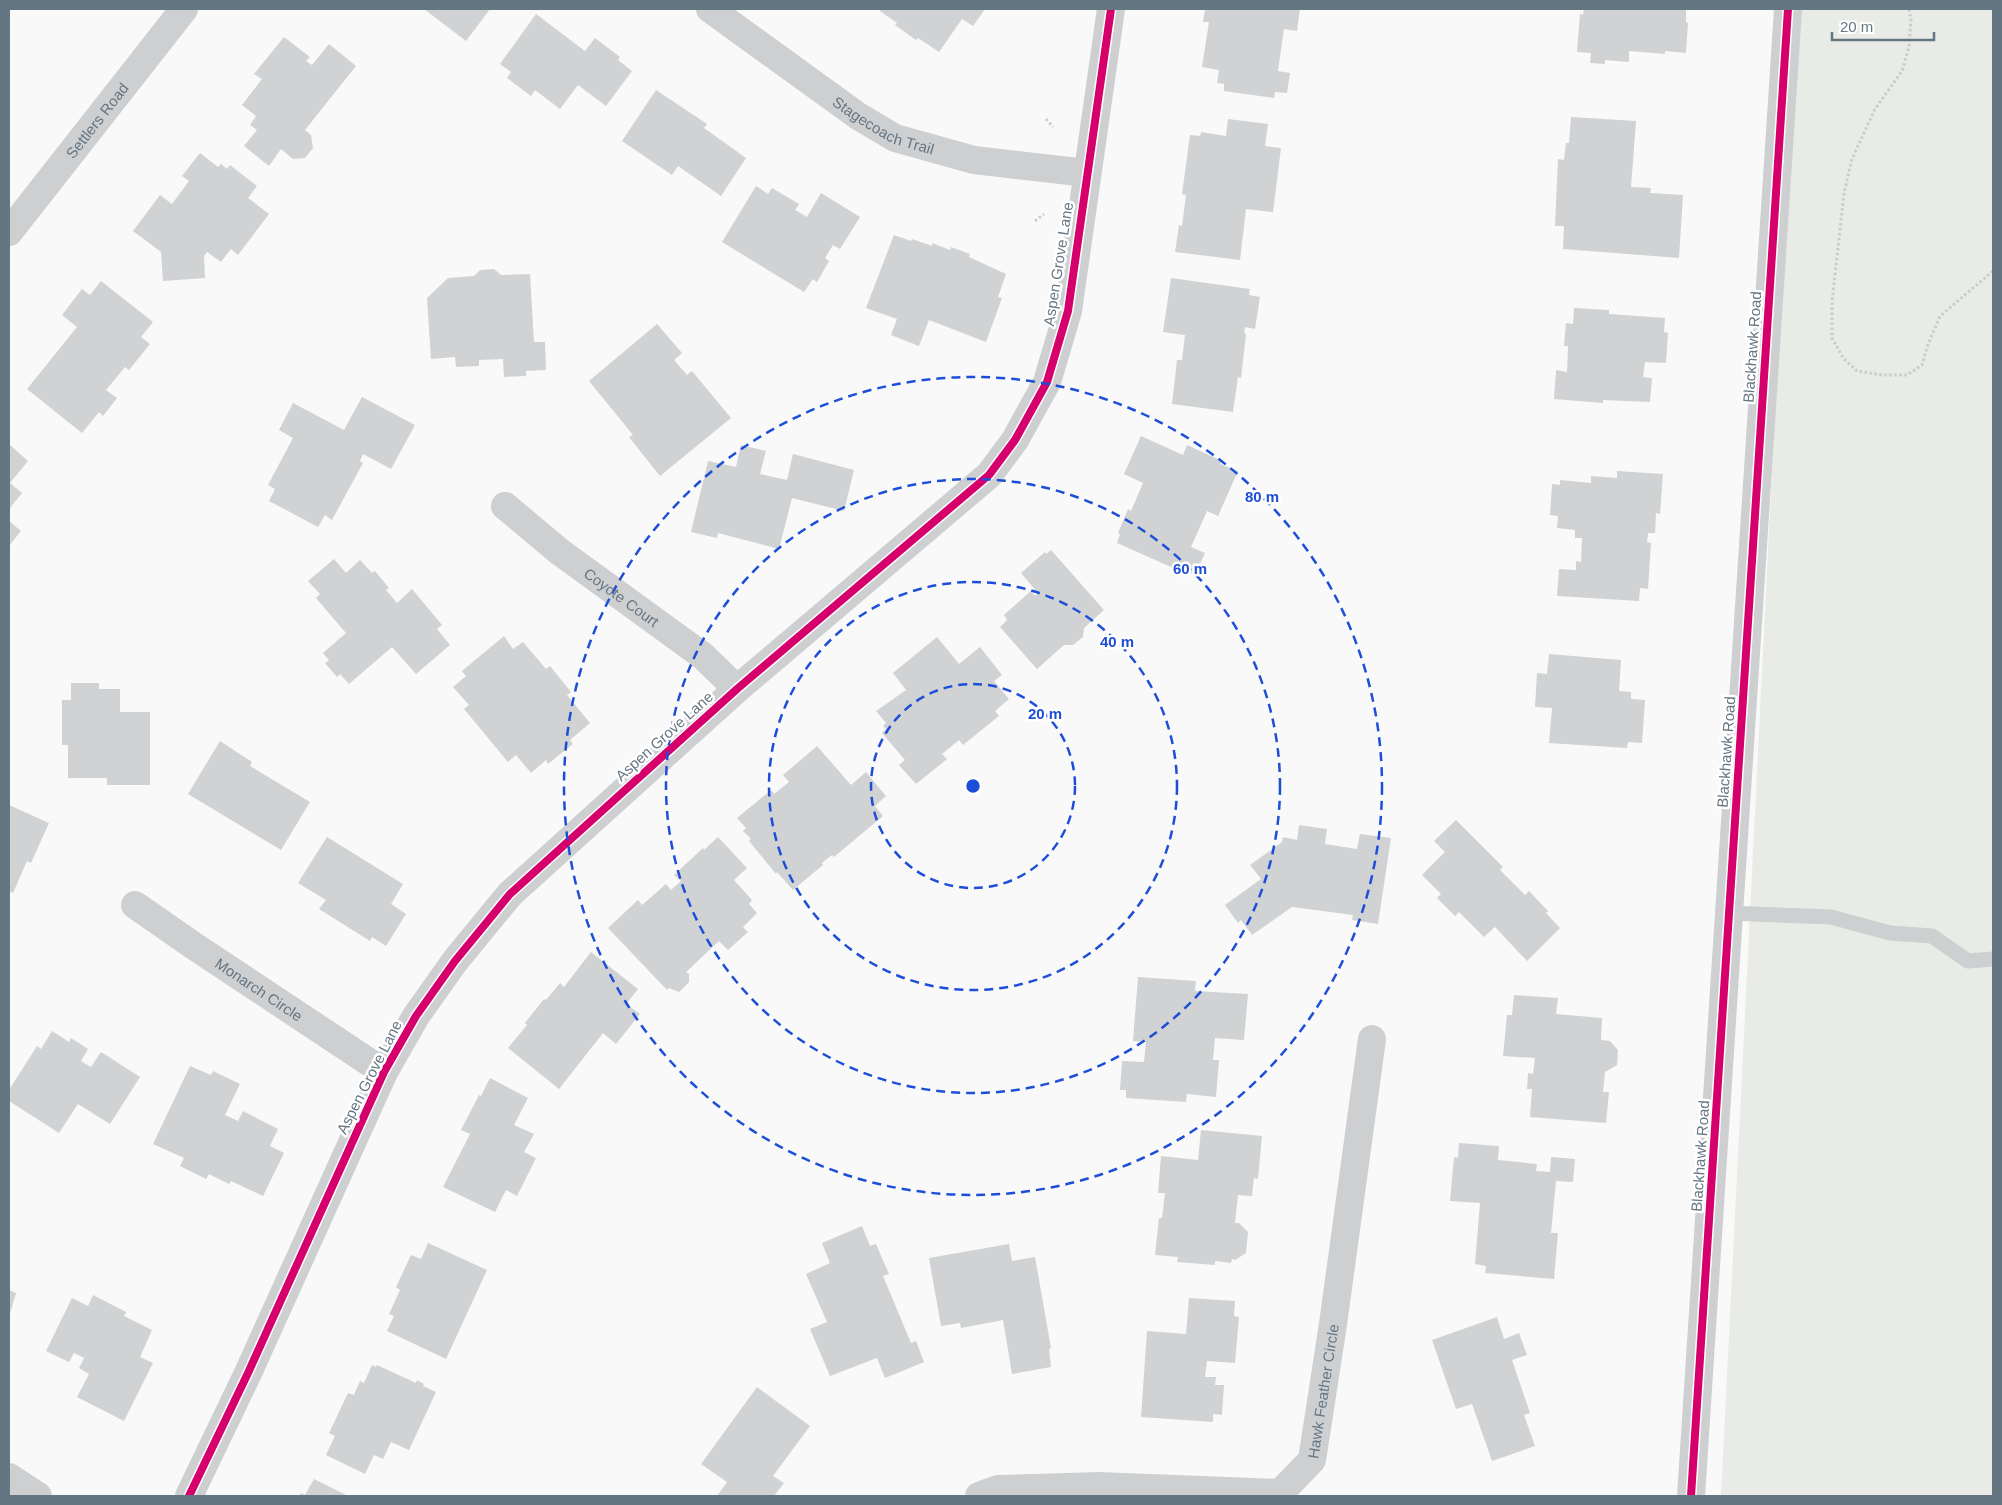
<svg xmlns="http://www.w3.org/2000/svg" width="2002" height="1505" viewBox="0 0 2002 1505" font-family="Helvetica,sans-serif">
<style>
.green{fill:#e8ebe6}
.building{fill:#d0d2d3}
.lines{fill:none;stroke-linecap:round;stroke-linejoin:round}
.path{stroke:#cbcccd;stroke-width:3;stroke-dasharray:2.5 2.5;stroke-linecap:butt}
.lane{stroke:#cecfd0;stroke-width:15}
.street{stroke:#cecfd0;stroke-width:28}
.cycleway-casing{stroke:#fff;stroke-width:11}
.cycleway{stroke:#d6006c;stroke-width:8}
.ring{fill:none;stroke:#1d4ed8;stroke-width:2.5;stroke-dasharray:9 6}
.labels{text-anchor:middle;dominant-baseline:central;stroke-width:5;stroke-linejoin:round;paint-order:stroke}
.street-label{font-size:15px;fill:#657683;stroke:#fff}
.centre{fill:#1d4ed8;stroke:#fff;stroke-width:2.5}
.ring-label{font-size:15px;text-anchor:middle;font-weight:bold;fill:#1d4ed8;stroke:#fff;stroke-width:5;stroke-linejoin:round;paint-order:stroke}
</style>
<rect width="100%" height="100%" fill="#f9f9f9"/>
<!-- green -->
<polygon class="green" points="1795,9 1993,9 1993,1496 1721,1496"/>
<!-- building -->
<g class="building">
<polygon points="424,9 490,9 466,41"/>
<polygon points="881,9 985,9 973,26 962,19 939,52 918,38 916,40 895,25 897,23 880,11"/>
<polygon points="1205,9 1300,9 1297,31 1284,29 1278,71 1290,73 1287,93 1275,92 1274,98 1224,91 1224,84 1217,83 1219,70 1202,67 1209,22 1203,22"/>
<polygon points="1584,9 1686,9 1686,22 1688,23 1686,53 1665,51 1665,54 1629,51 1629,62 1605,60 1605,64 1590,63 1591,53 1577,52 1580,14 1583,15"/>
<polygon points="536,14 585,51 595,38 620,57 618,60 632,71 606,106 578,85 560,109 535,90 531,96 507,78 511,72 500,64"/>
<polygon points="284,37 310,57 306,61 312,65 329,44 356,66 305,130 311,135 313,148 305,158 293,159 281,149 269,166 244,146 257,130 250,125 256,116 242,105 262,79 254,74"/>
<polygon points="656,90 707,124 704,128 746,158 721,196 678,166 672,175 622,141"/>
<polygon points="1571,117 1636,121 1631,187 1651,188 1650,193 1683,195 1679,258 1563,249 1564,226 1555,226 1558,159 1564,160 1566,143 1569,143"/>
<polygon points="1228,119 1268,124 1265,146 1281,148 1273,212 1246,209 1240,260 1175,252 1179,225 1182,226 1186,195 1182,194 1190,135 1200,136 1201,132 1226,136"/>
<polygon points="200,153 218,167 221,164 227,169 230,165 257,186 248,198 269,214 238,255 231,249 221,262 207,252 204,256 205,278 163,281 161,252 133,231 160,195 172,204 189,181 182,176"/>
<polygon points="756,186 768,194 772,188 799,204 795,210 807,217 821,193 860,217 840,249 833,245 825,258 829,261 817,282 813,279 804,292 722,242"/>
<polygon points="894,235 911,241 912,239 932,246 932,243 950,250 951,247 970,254 969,257 1006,274 998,297 1002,298 986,342 929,320 919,346 891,335 897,319 866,308"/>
<polygon points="494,269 501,275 530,274 534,342 545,342 546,370 526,371 526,376 504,377 503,359 479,360 479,366 456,367 455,357 431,359 427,298 448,278 474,276 480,270"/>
<polygon points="1171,278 1250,289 1249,295 1260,297 1255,329 1245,327 1244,333 1246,334 1241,378 1238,377 1233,412 1172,404 1177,360 1182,360 1185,335 1163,332"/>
<polygon points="101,281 153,322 141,337 150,344 129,370 125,367 106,390 117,398 103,416 99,412 82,433 27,389 77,327 62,315 82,289 90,295"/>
<polygon points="1574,308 1609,310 1609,314 1665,318 1664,332 1668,333 1666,363 1645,362 1643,377 1652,378 1650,402 1603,400 1603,403 1554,399 1556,370 1567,372 1568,346 1564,346 1566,323 1573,324"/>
<polygon points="657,324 682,353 674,360 687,375 692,371 731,418 660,476 629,437 633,435 589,381"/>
<polygon points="362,397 415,425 391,469 363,454 360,461 363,463 332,520 325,515 318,527 269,501 275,489 268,485 293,438 279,430 293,403 344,430"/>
<polygon points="1141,436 1183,455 1187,445 1222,461 1220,464 1238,471 1218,516 1207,511 1191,547 1205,553 1195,575 1182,568 1180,571 1117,543 1120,534 1118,533 1128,509 1131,511 1143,483 1124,474"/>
<polygon points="9,444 28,461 10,483 22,493 9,509"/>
<polygon points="741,445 766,451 760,474 787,480 793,454 854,470 844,511 792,498 779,549 718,533 717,538 691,532 708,461 736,467"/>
<polygon points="1617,471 1663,474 1660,514 1656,513 1655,533 1648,533 1647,542 1651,543 1648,589 1640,588 1639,601 1557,596 1559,569 1576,570 1576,561 1581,562 1582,538 1575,538 1575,530 1557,528 1558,516 1550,515 1552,484 1560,485 1560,480 1591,483 1591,476 1617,478"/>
<polygon points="9,521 21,531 9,546"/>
<polygon points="1051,550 1104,610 1084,628 1083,637 1073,645 1064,645 1037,669 1000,627 1007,620 1004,615 1031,591 1035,596 1038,593 1021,573 1045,552 1046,554"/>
<polygon points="334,559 346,573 360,560 372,573 375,571 389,588 386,590 397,603 412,589 442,625 437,629 450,645 416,674 392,647 349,684 340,674 337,677 325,663 329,660 323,653 346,633 316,598 320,594 308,581"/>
<polygon points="504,636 513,649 523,642 546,669 550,666 571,692 567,695 590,723 570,740 573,744 548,764 546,760 531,773 516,755 508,762 464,709 469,705 453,687 466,676 462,671"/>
<polygon points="937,637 959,664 980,647 1002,675 994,681 1009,699 995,711 999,716 963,745 959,740 942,754 947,759 916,784 899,765 905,760 882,733 886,729 883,726 886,723 876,711 906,690 893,673"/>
<polygon points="1549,654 1621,660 1619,691 1631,692 1631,699 1645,700 1642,743 1628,742 1627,748 1549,743 1552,708 1535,707 1537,673 1547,674"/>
<polygon points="71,683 99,683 99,689 120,689 120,712 150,712 150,785 107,785 107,778 68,778 68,745 62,745 62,700 71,700"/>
<polygon points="220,741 252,762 250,766 310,802 281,850 188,794"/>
<polygon points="817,746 851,785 866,772 886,796 875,806 883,816 834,857 832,855 822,863 823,865 793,890 777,872 776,874 749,841 751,839 743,831 746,828 737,818 771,790 774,794 789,782 783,775"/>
<polygon points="9,805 49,823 31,863 27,861 13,893 9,891"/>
<polygon points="1456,820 1503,867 1500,870 1525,895 1529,891 1548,911 1546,913 1560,928 1527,961 1495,927 1484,937 1459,912 1455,916 1437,898 1441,894 1422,875 1445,852 1434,841"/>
<polygon points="1299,825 1327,829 1325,844 1357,849 1360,834 1391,838 1378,924 1352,920 1353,915 1292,907 1252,935 1241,920 1238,923 1225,905 1261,879 1250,865 1282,842 1283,837 1297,840"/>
<polygon points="327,837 403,884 391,904 406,914 386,946 372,937 370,941 319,909 326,900 298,883"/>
<polygon points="718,837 747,868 734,880 752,900 749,904 757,913 743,927 748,932 728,950 719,941 686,972 689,974 689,982 679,992 669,988 667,990 608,928 638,900 642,905 666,884 671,890 681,881 674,875 703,848 704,850"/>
<polygon points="591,952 638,989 626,1004 640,1014 616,1044 603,1033 559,1089 508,1048 527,1025 525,1023 544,999 546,1000 560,983 564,987"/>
<polygon points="1138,977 1196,981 1195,991 1248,994 1244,1040 1215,1038 1213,1060 1219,1060 1216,1097 1187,1094 1186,1102 1126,1098 1126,1090 1120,1090 1122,1061 1144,1062 1146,1042 1133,1041"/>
<polygon points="1514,995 1558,998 1556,1014 1602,1018 1601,1040 1610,1041 1618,1050 1617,1065 1605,1072 1603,1092 1609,1092 1606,1123 1530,1117 1532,1089 1527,1089 1528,1073 1533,1074 1535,1058 1503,1056 1507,1015 1512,1015"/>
<polygon points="52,1031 69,1042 71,1038 88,1049 81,1061 91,1067 101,1052 140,1077 110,1124 78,1104 59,1133 9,1101 9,1090 37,1046 41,1049"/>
<polygon points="190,1066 211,1075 213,1071 240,1084 225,1115 238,1121 243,1111 278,1129 270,1146 284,1153 263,1196 231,1181 229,1184 209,1174 206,1179 180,1166 184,1158 153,1144"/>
<polygon points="490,1078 528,1098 514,1125 534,1134 524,1152 536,1158 517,1196 506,1190 495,1212 443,1187 470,1134 461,1130 479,1095 481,1096"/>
<polygon points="1201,1130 1262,1136 1258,1179 1254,1178 1252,1196 1238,1195 1235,1223 1239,1223 1248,1232 1246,1253 1235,1260 1232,1259 1231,1263 1215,1261 1215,1265 1177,1262 1178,1257 1155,1255 1159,1218 1162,1218 1165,1193 1158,1193 1161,1156 1198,1160"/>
<polygon points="1459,1143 1499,1146 1498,1160 1537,1164 1536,1171 1550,1172 1551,1157 1575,1159 1573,1182 1556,1181 1551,1233 1558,1233 1554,1279 1485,1273 1486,1266 1475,1264 1480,1203 1450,1201 1454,1157 1458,1158"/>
<polygon points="862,1226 870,1246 876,1244 889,1274 883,1276 911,1343 916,1341 924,1362 885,1378 877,1358 830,1376 810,1329 827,1322 806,1274 830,1263 822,1243"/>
<polygon points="428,1243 487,1270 446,1359 387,1331 394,1316 389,1314 400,1290 396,1287 411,1255 421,1259"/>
<polygon points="1009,1244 1012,1261 1035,1257 1051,1348 1049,1349 1051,1367 1012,1374 1003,1320 961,1328 960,1323 941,1326 929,1258"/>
<polygon points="9,1290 16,1293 9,1317"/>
<polygon points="93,1295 126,1312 124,1316 152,1330 140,1357 153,1363 124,1421 77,1397 89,1374 79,1368 84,1358 74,1353 69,1362 46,1351 72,1298 88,1306"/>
<polygon points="1189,1298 1235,1301 1234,1316 1239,1317 1235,1363 1207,1361 1205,1377 1216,1377 1215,1385 1224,1385 1222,1415 1213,1414 1213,1422 1141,1417 1147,1331 1186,1334"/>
<polygon points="1497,1317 1504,1339 1519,1333 1527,1355 1512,1360 1530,1413 1524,1415 1535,1446 1492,1461 1472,1404 1456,1409 1432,1340"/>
<polygon points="372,1365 376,1367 377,1365 416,1383 417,1380 424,1384 423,1386 436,1392 409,1450 391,1442 383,1459 374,1455 365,1474 326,1455 335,1436 329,1433 348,1393 354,1395 360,1381 364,1383"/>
<polygon points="757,1387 810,1426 773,1476 784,1483 774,1496 717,1496 727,1482 701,1464"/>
<polygon points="314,1479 348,1496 299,1496 301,1493 305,1495"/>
</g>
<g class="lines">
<!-- path -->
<g class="path">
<polyline points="1909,9 1911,20 1909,47 1902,71 1875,109 1852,159 1844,193 1832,302 1832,338 1843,358 1857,371 1882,375 1907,375 1922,365 1927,347 1940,316 1993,271"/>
<polyline points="1046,119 1053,127"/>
<polyline points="1035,221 1044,214"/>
</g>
<!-- lane -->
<polyline class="lane" points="1729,913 1831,917 1890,933 1932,936 1968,961 1993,959"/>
<!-- street -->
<g class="street">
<path id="s1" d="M710,9L858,116L895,138L974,160L1087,173"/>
<path id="s2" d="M9,232L184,9"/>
<path id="s3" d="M505,506L560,552L703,656L737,689"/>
<path id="s4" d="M135,905L194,946L384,1072"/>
<polyline points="9,1477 38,1496"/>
<polyline points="189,1496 248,1373 384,1072 416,1016 455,961 510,894 737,689 989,475 1015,440 1047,382 1068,311 1111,9"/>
<path id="s5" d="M979,1496L998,1489L1099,1486L1280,1493L1312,1460L1333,1324L1372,1039"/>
<polyline points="1691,1496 1788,9"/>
</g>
<!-- cycleway casing -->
<g class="cycleway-casing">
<g id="cycleway">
<polyline points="189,1496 248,1373 384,1072 416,1016 455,961 510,894 737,689 989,475 1015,440 1047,382 1068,311 1111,9"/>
<polyline points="1691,1496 1788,9"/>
</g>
</g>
<!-- cycleway -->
<use href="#cycleway" class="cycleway"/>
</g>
<!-- distance rings -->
<g class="ring">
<circle cx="973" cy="786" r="102"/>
<circle cx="973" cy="786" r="204"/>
<circle cx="973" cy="786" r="307"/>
<circle cx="973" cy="786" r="409"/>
</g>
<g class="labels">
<!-- street labels -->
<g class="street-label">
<text stroke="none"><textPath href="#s2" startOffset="142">Settlers Road</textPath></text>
<text stroke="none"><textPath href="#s1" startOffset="210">Stagecoach Trail</textPath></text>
<text transform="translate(1058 264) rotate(-81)">Aspen Grove Lane</text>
<text transform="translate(1752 347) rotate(-86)">Blackhawk Road</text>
<text stroke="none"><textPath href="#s3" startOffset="148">Coyote Court</textPath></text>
<text transform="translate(664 736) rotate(-42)">Aspen Grove Lane</text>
<text transform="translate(1726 752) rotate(-86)">Blackhawk Road</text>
<text stroke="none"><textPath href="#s4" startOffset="150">Monarch Circle</textPath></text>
<text transform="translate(369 1077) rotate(-63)">Aspen Grove Lane</text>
<text transform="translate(1700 1156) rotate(-86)">Blackhawk Road</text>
<text stroke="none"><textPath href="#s5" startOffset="418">Hawk Feather Circle</textPath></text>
</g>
</g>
<circle cx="973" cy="786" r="8" class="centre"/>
<g class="ring-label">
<text x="1262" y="502">80 m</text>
<text x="1190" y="574">60 m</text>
<text x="1117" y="647">40 m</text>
<text x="1045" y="719">20 m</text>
</g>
<!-- border -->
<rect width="2002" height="1505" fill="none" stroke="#657683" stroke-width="20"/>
<!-- scale -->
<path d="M1832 32v8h102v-8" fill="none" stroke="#657683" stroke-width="2.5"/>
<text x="1840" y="32" font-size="15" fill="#657683" stroke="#ffffff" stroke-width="4" paint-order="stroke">20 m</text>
</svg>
